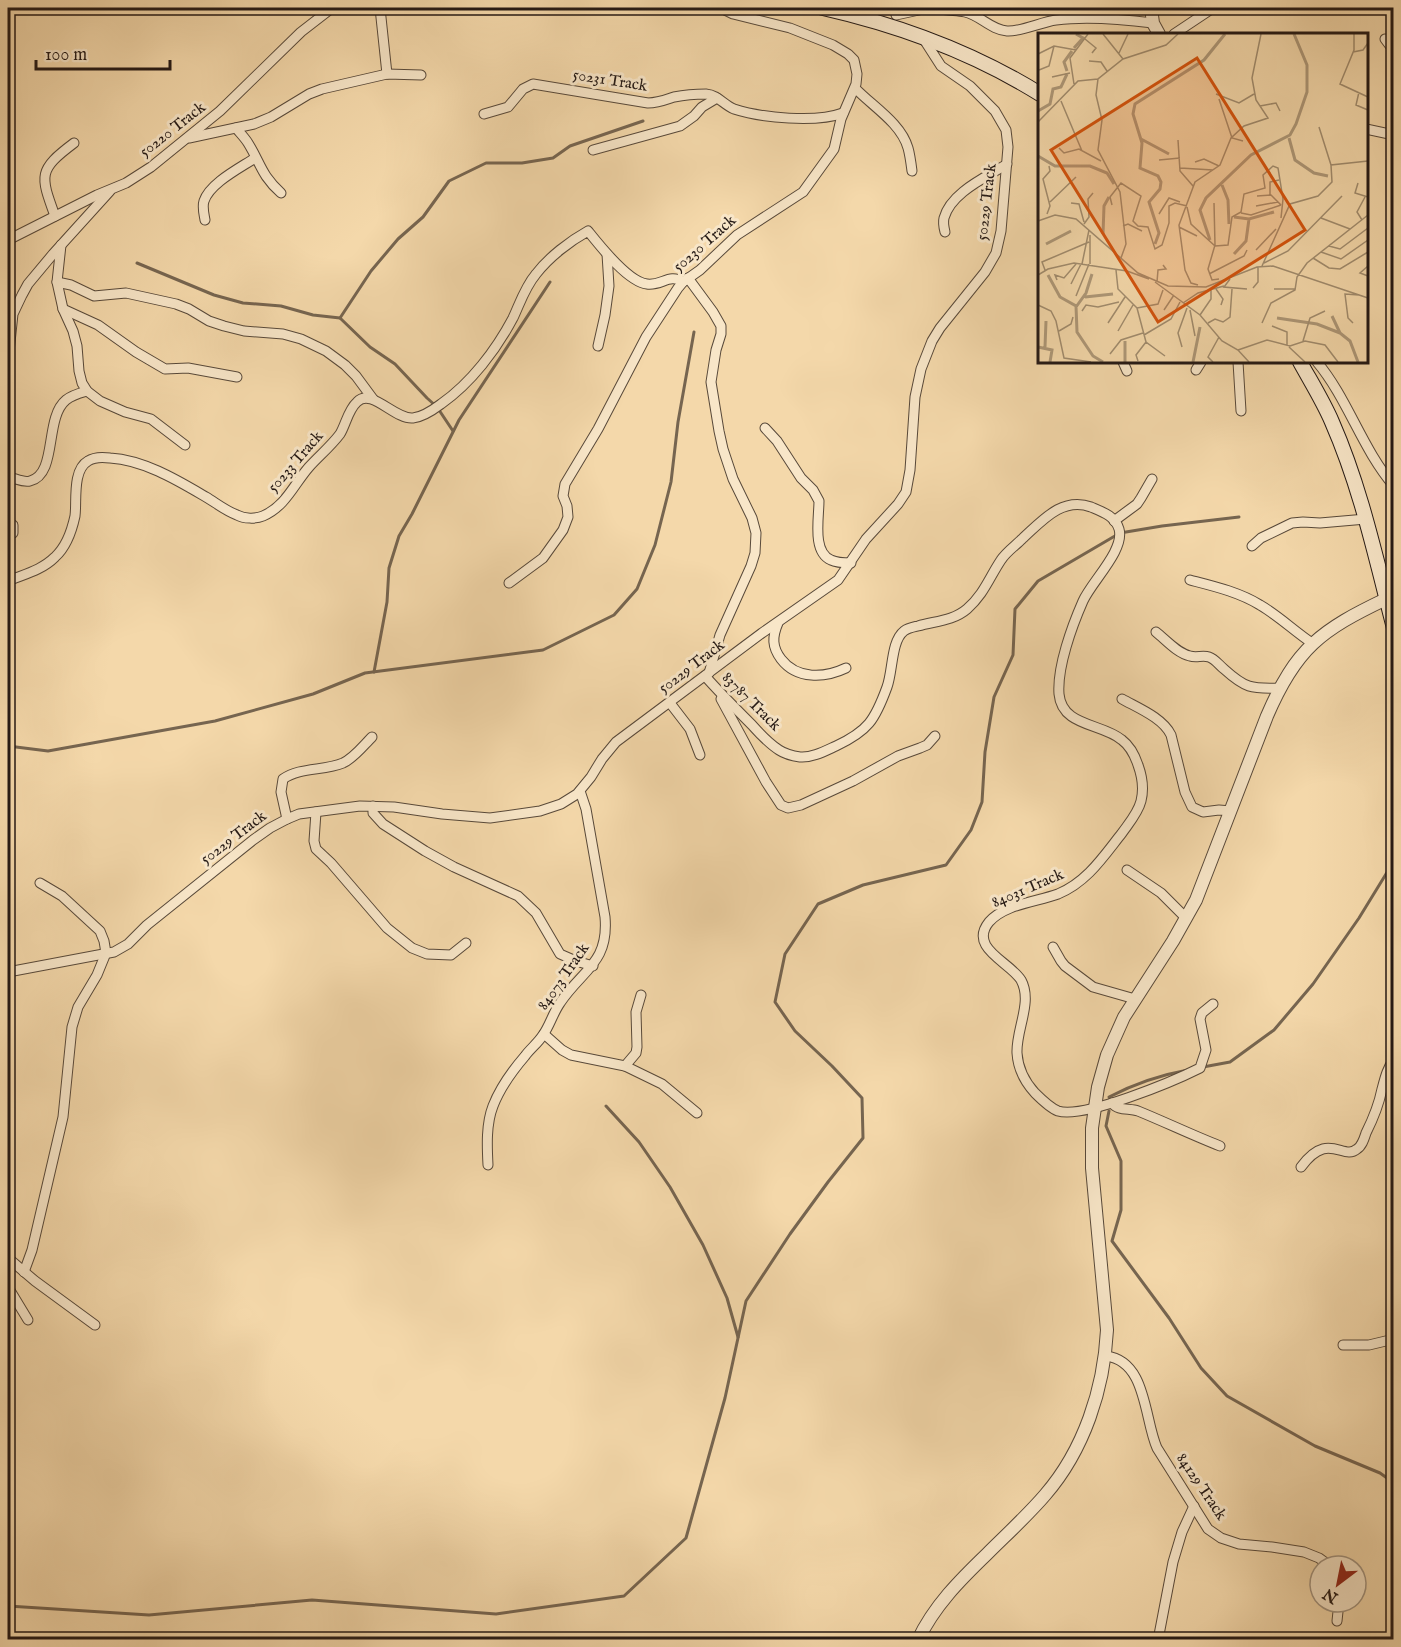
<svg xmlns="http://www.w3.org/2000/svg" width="1401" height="1647" viewBox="0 0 1401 1647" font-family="'IM FELL English',serif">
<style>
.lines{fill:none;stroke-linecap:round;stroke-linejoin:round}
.stream{stroke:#766550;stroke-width:3}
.minor-casing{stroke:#58493a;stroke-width:11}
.tertiary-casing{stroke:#58493a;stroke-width:14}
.secondary-casing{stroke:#241915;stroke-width:16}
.minor{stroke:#f8e6c8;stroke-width:9}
.tertiary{stroke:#f8e6c8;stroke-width:12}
.secondary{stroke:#f8e6c8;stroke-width:14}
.labels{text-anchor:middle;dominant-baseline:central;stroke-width:6;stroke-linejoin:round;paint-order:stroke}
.street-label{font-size:16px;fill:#241915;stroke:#f8e6c8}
.inset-river{fill:none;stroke:#ad9777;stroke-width:3}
.inset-road{fill:none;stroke:#a18c6e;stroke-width:1.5}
.view{fill:#d4530d;fill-opacity:0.15;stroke:#d4530d;stroke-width:3}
.inset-edge{fill:none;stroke:#241915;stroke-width:3}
</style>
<rect width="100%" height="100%" fill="#f4d8aa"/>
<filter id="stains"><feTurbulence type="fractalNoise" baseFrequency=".00333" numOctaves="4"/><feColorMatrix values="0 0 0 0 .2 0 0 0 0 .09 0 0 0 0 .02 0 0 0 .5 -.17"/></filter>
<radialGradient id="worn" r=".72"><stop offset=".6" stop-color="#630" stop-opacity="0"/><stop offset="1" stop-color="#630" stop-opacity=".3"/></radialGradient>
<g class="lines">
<!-- stream -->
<g class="stream">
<polyline points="137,263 214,295 243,303 281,306 313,315 340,318 370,347 395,364 427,398 437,407 453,431"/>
<polyline points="340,318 371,271 398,239 423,217 449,181 486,163 522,163 553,158 570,146 643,121"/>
<polyline points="374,672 387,602 389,568 399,536 412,514 459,420 550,282"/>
<polyline points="8,746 48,751 215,721 313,694 365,673 543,650 614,615 637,589 655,545 671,482 678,422 694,332"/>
<polyline points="1203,1067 1230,1062 1274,1030 1313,984 1359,918 1394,861"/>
<path d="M1109,1097C1134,1084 1160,1075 1188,1070"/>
<polyline points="606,1106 639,1142 670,1187 703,1245 727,1298 738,1337"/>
<polyline points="1109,1111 1106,1126 1121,1161 1121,1210 1112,1241 1169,1318 1201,1368 1227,1396 1315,1446 1380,1473 1394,1483"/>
<polyline points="8,1606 149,1615 312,1600 496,1614 624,1596 686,1538 725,1398 746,1301 790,1234 828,1182 863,1138 862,1098 832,1066 795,1031 775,1002 785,954 818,904 863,885 946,865 971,830 982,802 985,752 994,697 1013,655 1015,609 1038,581 1120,533 1162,526 1239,517"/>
</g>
<!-- minor casing -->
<g class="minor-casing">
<g id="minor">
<polyline points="380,8 387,74"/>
<path d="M938,8C947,11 956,10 965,12C980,15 991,30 1007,31C1021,32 1041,22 1056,20C1088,16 1121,19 1153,23"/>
<polyline points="896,15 928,8"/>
<polyline points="1174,34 1213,8"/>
<polyline points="1385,39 1394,51"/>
<path d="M855,88C872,106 901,123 908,148C910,155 911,163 912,171"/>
<path d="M484,114L508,107L523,89L533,84L648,103C658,103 665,100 674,97C684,95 696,94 706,94C718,95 724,105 734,109C762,118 816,123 843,113"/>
<path d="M236,128C240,133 245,138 248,143C261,164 261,175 281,193"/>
<polyline points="1366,129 1394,135"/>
<polyline points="189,138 254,124 271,117 309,94 322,89 387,74 421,75"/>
<polyline points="593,150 680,126 694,116 702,107 717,98"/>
<path d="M55,216C40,175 38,170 74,143"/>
<path d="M205,220C204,214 202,207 204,201C210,183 240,168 255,158"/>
<path d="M945,232C944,228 943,222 944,218C951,192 987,177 1007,164"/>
<polyline points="8,240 97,195 126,183 151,167 220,111 301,32 332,8"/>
<polyline points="61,245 57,282 63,309 73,331 77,346 79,371 82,383 87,391 100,401 125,412 151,419 185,445"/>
<polyline points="688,278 713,312 721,326 721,334 716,350 711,382 719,431 723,449 733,479 752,518 756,533 755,553 751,566 720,635 709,673"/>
<polyline points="57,282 71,285 94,296 126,293 176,304 189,309 209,321 224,326 244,331 283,334 301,339 326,351 345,365 356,376 373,399"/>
<polyline points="63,309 98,325 136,352 165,369 188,368 237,377"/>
<polyline points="598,346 605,315 609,286 607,254"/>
<polyline points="8,361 13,314 22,295 28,284 53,254 110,191"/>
<polyline points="1123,362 1127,371"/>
<polyline points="1238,362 1241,411"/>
<path d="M1317,362C1348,399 1362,449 1394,486"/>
<polyline points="1196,370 1201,362"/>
<path d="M765,428L777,441L801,478L813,490L819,501C819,518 812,552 831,560C837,563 844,563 851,563"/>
<path d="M8,477C15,478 23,483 30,481C58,474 44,418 66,400C72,395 80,393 87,391"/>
<polyline points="1114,521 1137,504 1141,498 1152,479"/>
<polyline points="8,522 13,525 13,533"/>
<polyline points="1252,546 1261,538 1292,523 1303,522 1320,523 1366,519"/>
<path d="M1190,580C1213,586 1239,592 1260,605C1279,616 1294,631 1312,643"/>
<path d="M8,581C25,574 42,570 55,557C66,547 72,530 75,516C77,502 72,470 88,461C94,457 103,457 110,458C144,460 177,480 206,497C216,503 226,511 237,515C244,519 256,519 263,516C286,506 294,484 309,467C319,456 331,446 340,434C346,424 348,410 357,402C371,387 395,420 413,418C423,417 433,410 441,404C471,383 496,350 513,318C520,303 525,287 536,274C549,257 570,241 588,231C600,246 628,282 647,284C662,286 669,273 683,282"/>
<polyline points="509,583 543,558 563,530 568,517 567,506 563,496 565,484 598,429 646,337 678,288 683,282 700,270 737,235 803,192 834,149 841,119 856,84 857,74 854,60 848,54 833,45 790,28 733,14 721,8"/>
<path d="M778,623C772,637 772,647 781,659C797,680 825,678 846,668"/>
<path d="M1156,632C1166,640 1177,653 1190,656C1196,658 1203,655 1209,657C1215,659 1219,665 1224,669C1245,688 1251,689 1279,688"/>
<path d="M705,676C720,693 736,709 752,725C760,734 768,743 779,750C785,754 793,756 800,757C812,758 825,751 836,746C868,731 875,720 887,687C893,671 891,641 904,631C908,628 914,627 918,626C935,621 953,621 967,609C984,594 989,578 1001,560C1006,552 1015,546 1022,539C1041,522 1062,496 1091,507C1103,512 1115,516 1119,529C1125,550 1092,581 1083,601C1072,626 1057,667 1059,694C1062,727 1102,723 1122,740C1130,746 1135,756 1138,765C1142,776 1144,789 1141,801C1138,813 1129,823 1122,833C1103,857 1087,882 1058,894C1036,902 1005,904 989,922C968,948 1010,962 1021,980C1033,1002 1016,1029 1017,1053C1018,1069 1024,1081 1035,1093C1041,1099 1050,1108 1058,1111C1084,1119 1174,1081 1200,1068L1206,1050L1200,1019L1202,1013L1213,1004"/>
<polyline points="721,699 766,782 781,805 788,808 801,805 853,781 898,756 920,748 927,745 935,736"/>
<path d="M1122,699C1138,708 1163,718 1171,735L1185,792L1192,807L1203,812L1219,810L1231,811"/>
<polyline points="670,703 690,729 700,755"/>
<polyline points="373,806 373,813 383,824 425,851 454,867 518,896 536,913 560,954 576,961 593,966"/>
<polyline points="316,812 314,841 316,849 331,863 387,928 412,948 427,954 451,955 466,943"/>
<path d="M287,819L281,792L283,779C300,767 324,771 343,763C354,758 363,746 372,737"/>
<polyline points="1127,870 1161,893 1186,918"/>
<polyline points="1053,947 1061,961 1065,966 1093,987 1135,999"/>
<polyline points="8,972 114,952 128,944 147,925 253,840 270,828 287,819 299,814 360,806 394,807 442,814 490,818 540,811 561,804 577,794 591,777 602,759 616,742 762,633 838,580 866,539 898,504 906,492 910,470 915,397 921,369 932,341 940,328 985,272 996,253 1001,231 1008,147 1006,130 995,111 970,86 941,66 923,38"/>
<polyline points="544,1034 562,1050 571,1055 625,1066 662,1084 697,1113"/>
<polyline points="625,1066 636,1053 637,1047 636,1012 641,995"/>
<path d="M1112,1103C1118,1111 1129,1108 1138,1111C1165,1122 1192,1135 1220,1146"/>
<path d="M488,1165C487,1146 486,1124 493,1106C500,1088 513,1070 525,1056C530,1049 538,1043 543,1035C550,1025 553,1013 560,1003C582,970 609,963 605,917L586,809L580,791"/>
<path d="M1301,1167C1328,1130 1343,1161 1357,1149C1362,1146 1364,1139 1366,1133C1373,1119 1379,1104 1382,1089C1385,1078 1387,1069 1394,1059"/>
<polyline points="8,1258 35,1281 95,1325"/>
<polyline points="24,1272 32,1250 63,1117 72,1027 78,1007 97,975 106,953 104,941 100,931 62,896 40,883"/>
<polyline points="8,1287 28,1320"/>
<polyline points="1343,1345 1369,1345 1394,1339"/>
<path d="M1106,1356C1147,1361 1144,1419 1157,1448L1208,1529L1221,1538L1239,1544L1272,1547L1304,1552L1319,1558L1330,1566"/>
<polyline points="1337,1621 1339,1602"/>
<polyline points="1158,1640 1173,1562 1182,1532 1194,1506"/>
</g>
</g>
<!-- tertiary casing -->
<g class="tertiary-casing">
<g id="tertiary">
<polyline points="1151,8 1153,23 1159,34"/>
<path d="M918,1640C934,1606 960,1580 987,1554C1006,1535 1027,1516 1045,1495C1084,1450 1104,1389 1107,1330L1092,1168V1128L1098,1087L1107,1055L1124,1017L1173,941L1196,900L1267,716C1296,648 1321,630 1386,599"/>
</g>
</g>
<!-- secondary casing -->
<g class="secondary-casing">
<g id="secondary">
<path d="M823,8C898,25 974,53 1040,94"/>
<path d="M1300,362C1311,382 1323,401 1332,422C1361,488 1376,559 1394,628"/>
</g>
</g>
<!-- minor -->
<use href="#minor" class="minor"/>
<!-- tertiary -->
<use href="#tertiary" class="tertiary"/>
<!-- secondary -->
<use href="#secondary" class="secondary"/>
</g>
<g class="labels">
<!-- street labels -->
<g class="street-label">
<text transform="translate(610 81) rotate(9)">50231 Track</text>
<text transform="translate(173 130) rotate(-38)">50220 Track</text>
<text transform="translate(987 202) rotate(-83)">50229 Track</text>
<text transform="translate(705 244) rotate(-41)">50230 Track</text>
<text transform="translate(296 462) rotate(-49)">50233 Track</text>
<text transform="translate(692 667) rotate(-37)">50229 Track</text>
<text transform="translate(751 702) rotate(45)">83787 Track</text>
<text transform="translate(234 838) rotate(-37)">50229 Track</text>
<text transform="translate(1028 889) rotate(-23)">84031 Track</text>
<text transform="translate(564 977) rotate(-55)">84073 Track</text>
<text transform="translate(1201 1487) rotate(56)">84129 Track</text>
</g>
</g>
<!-- overview -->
<g transform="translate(1038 33)">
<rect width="330" height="330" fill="#f4d8aa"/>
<path class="inset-river" d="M36,15L45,5L38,1M29,38L26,29L34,18M0,78L12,71L15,56L23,54L29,41M251,105L257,127L276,140L290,143M103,106L131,121M0,123L17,133H52L69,140L76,151M184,152L190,167L191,191M196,184L211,186L236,179M65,201L66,173L71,164M172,207L162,177L168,165L213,122L252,102L258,91L269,59V32L256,1M8,211L33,198M117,211L121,200L111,169L122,156L123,149L120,143L102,135L104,110L95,81L97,71L166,27L187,1M196,221L208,208L211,186M10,242L22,264L38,273L39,299L55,323L65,329M47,264L75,261M38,274L48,260L54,241M294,283L302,300L312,308L320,329M239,285L279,291L302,300M0,314L14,317L12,329M7,314L8,288M87,329V308M155,329L162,294"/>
<path class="inset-road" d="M65,1L85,26M316,1V17L302,51L330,64M47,6L58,15L54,20M315,19L325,17L330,10M81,20L90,1M0,21L16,13L38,17M51,28L63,29L69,38M1,37L11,33L16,13M14,44L32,40M36,51L32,25L50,1M321,59L318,72L330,77M178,61L201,70L216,61M181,66L194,105L205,108M23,68L44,118M222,73L238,70L242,78M0,89L40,48L60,46M281,94L293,132M140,107L142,138L155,153M21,115L26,120L41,116L63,128M121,127L142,125M157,129L166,126L181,133M142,135L175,137M320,150L317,160L330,164M232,162V149L241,147M219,163L233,162L243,172M12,169L38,144M33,170L41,171L46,189M176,170L177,212L170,236L174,247L181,246M74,172L72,164L83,150L103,163L95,188L100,193L110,194L117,216L124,212L131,190V173L137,170L149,173M218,173L240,169M149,174L153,191L177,213M203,180L213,182L243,172M9,181L12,173L5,146L12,138L11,133M121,181L131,165L142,169M283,185L312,196M324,187L319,179L327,164M0,188L17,182L38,186L100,240L130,253L168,254L219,234L235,233L330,265M46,191L51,184L50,166L55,160M85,193L90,191L104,198M141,194L159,203M52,202V231M177,213L190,212L194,184L203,179L206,161L227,155L225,142L235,133L240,135L245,166L243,185M291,213L302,216L330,195M218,217L238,196M283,219L303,226L330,207M83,225L88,211L82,159L60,117L64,87L58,62L60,46L85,26L128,12L140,1M275,225L291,235L302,236L330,219M226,230L250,218L304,163M44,231L51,197M224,233L252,171L280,163L294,149L293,132L330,128M330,233L322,240L330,243M7,237L4,229L51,209M78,237L80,256L99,275M171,241L206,223L209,217M0,242L10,236L36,230L89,238L111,246M192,246L186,254L209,256M19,247L17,242L26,245L38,231M117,249L162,282L184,308L200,317L211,329M119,249L120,237L128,236L125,232M33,251L43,231M160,252L153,250L147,237L141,192L157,149L182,132L193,105L206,93L230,85L218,67L214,45L223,1M215,255L220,249V234M178,256L185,266L183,272M236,256H257M38,263L51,231M145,270L160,260L186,253M0,272L13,278L18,288L26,325L53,329M99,275L108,309L127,323M99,275L120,271L125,257M126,277L136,262M152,277L157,303M44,278L48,272L60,274L81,269M162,282L173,266V257M70,290L87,264M170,290L177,286L185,289L192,284L194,256M224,290L233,270L257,257L259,244L269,230L330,182M315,290L310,285L307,261L321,262M234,293L249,299V312M21,298L33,291L35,284M80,298L95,272M106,302L133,286L142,269M265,308L272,285L287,278M144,314L140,300L149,275M251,314L267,329M200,317L229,307L252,313L267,308L287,312L300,329M72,321L83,307L105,300M100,328L98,322L108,309M175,329L170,324L181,304"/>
<path class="view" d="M159,25L267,197L120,289L13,117Z"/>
<rect width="330" height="330" class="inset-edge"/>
</g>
<!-- margin -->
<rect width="1401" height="1647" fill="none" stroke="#f4d8aa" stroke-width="30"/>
<rect x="9" y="9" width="1383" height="1629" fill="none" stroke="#241915" stroke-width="3"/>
<rect x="15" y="15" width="1371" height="1617" fill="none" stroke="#241915" stroke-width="1.5"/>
<!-- north arrow -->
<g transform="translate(1338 1584) rotate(212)"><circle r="28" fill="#f8e6c8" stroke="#a39480" stroke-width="1.5"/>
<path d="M0-4.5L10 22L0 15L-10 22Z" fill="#8f2418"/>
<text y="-9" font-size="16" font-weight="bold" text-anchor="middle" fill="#241915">N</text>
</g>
<!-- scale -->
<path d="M36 60v9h134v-9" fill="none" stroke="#241915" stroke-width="3"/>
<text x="45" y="60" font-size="18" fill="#241915" stroke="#f8e6c8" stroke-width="4.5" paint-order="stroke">100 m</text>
<rect width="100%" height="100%" filter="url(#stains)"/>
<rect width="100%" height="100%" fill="url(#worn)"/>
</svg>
